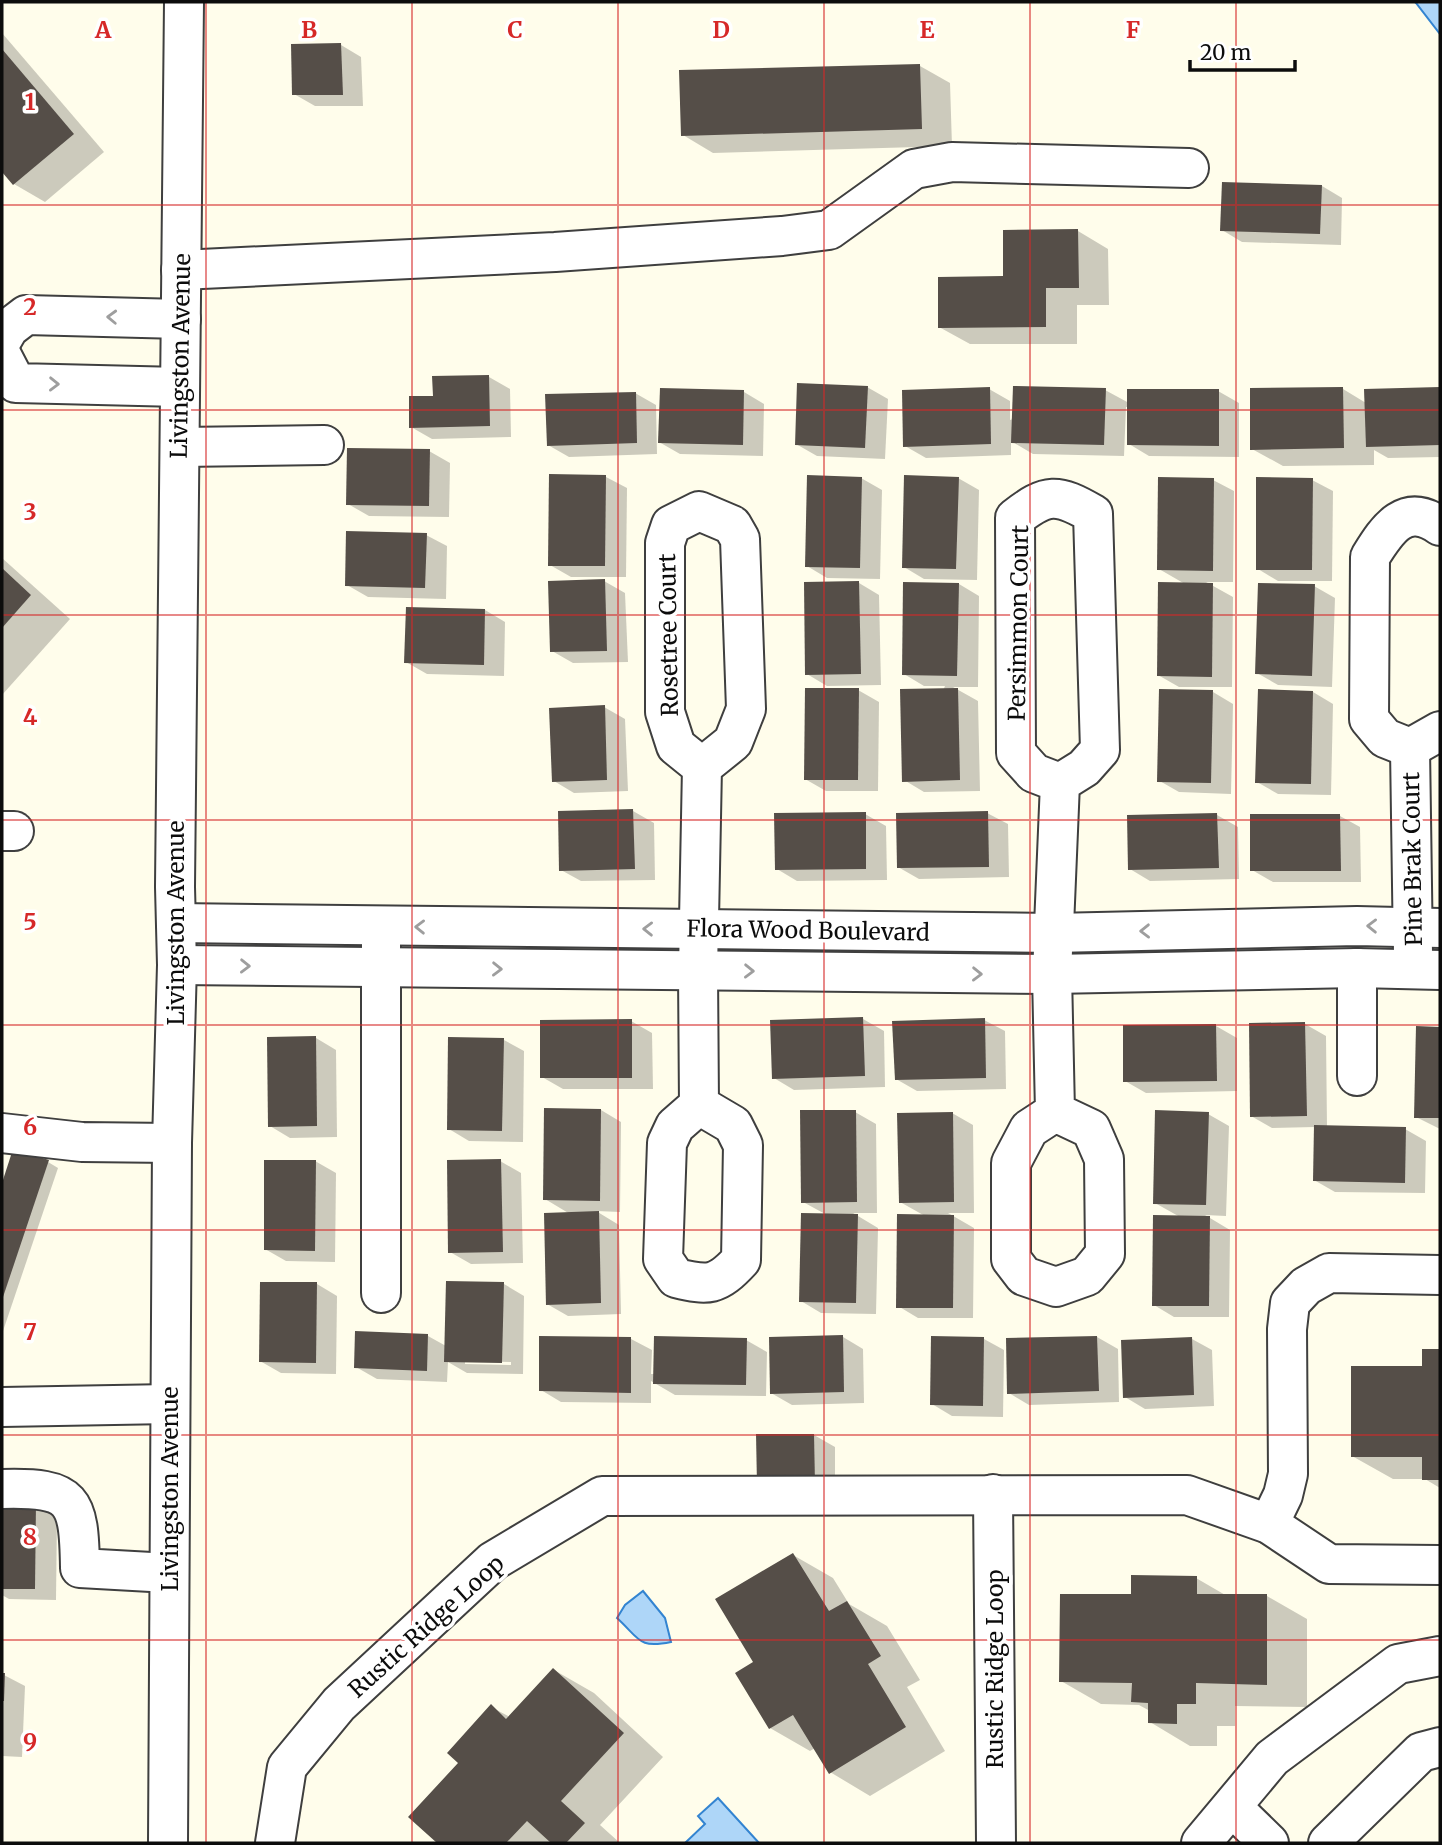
<svg xmlns="http://www.w3.org/2000/svg" width="1442" height="1845" viewBox="0 0 1442 1845" font-family="Merriweather,serif">
<style>
.water{fill:#aed6f8;stroke:#3384d1;stroke-width:2}
.shadow{fill:#0003;fill-rule:evenodd}
.building{fill:#554e48}
.lines{fill:none;stroke-linecap:round;stroke-linejoin:round}
.minor-casing{stroke:#3f3f3f;stroke-width:42}
.minor{stroke:#fff;stroke-width:38}
.oneway{stroke:#9e9e9e}
.grid{fill:none;stroke:#d62828;stroke-width:2;stroke-opacity:0.55}
.labels{text-anchor:middle;dominant-baseline:central;stroke-width:7;stroke-linejoin:round;paint-order:stroke}
.street-label{font-size:23px;fill:#0c0c0c;stroke:#fff}
.grid-label{font-size:23px;text-anchor:middle;font-weight:bold;fill:#d62828;stroke:#fff;stroke-width:7;stroke-linejoin:round;paint-order:stroke}
</style>
<rect width="100%" height="100%" fill="#fffdeb"/>
<!-- water -->
<g class="water">
<polygon points="1415,2 1440,2 1440,34 1416,3"/>
<path d="M643,1591L665,1618L671,1642C638,1649 640,1639 617,1618L625,1605Z"/>
<polygon points="718,1798 759,1843 760,1843 685,1843 705,1824 698,1816"/>
</g>
<!-- shadow -->
<g class="shadow">
<polygon points="2,33 104,152 45,202 14,184 2,169"/>
<polygon points="341,45 361,57 363,106 315,106 294,94"/>
<polygon points="920,66 950,83 952,146 713,153 683,135"/>
<polygon points="1322,186 1342,198 1341,245 1242,242 1222,230"/>
<polygon points="1078,231 1108,249 1109,305 1077,305 1077,344 970,344 939,327 1005,278"/>
<polygon points="489,377 510,389 511,437 432,439 411,427 435,397"/>
<polygon points="867,387 888,399 885,459 817,456 796,444"/>
<polygon points="989,389 1010,401 1010,420 1105,390 1129,403 1218,391 1239,403 1239,457 1149,456 1129,444 1129,407 1126,407 1124,456 1033,454 1011,441 1011,455 926,458 905,446"/>
<polygon points="1343,389 1366,403 1366,391 1440,389 1440,457 1388,458 1374,450 1374,465 1283,466 1252,449"/>
<polygon points="744,392 764,404 763,456 680,454 659,442"/>
<polygon points="635,393 656,405 657,454 569,457 548,445"/>
<polygon points="429,451 450,463 449,517 369,516 348,504"/>
<polygon points="551,476 606,477 627,488 626,577 571,577 550,565"/>
<polygon points="861,478 882,490 880,579 827,578 807,566"/>
<polygon points="958,478 979,490 977,580 924,579 904,567"/>
<polygon points="1213,480 1234,491 1233,582 1206,582 1233,597 1232,687 1179,687 1158,675 1185,584 1159,569"/>
<polygon points="1312,480 1333,491 1332,581 1278,581 1258,569"/>
<polygon points="426,535 447,546 446,599 368,597 347,585"/>
<polygon points="2,558 70,619 2,695"/>
<polygon points="604,581 625,593 628,662 573,663 552,651"/>
<polygon points="859,583 879,595 881,685 827,686 807,674"/>
<polygon points="959,584 979,596 978,687 953,687 978,701 980,791 924,792 904,780 945,686 924,686 904,674"/>
<polygon points="1314,586 1335,598 1332,687 1278,685 1257,673"/>
<polygon points="485,610 505,622 504,676 427,674 406,662"/>
<polygon points="858,690 879,702 878,791 826,791 805,779"/>
<polygon points="1213,692 1233,704 1231,794 1179,792 1158,780"/>
<polygon points="1313,692 1333,704 1331,795 1278,794 1257,782"/>
<polygon points="604,707 625,719 628,791 574,793 554,781"/>
<polygon points="633,811 654,823 655,880 581,881 561,870"/>
<polygon points="987,813 1008,824 1009,877 919,879 898,867"/>
<polygon points="865,814 886,826 887,880 797,881 777,869"/>
<polygon points="1217,815 1238,827 1239,879 1150,881 1130,869"/>
<polygon points="1340,816 1360,827 1361,882 1273,882 1252,870"/>
<polygon points="863,1019 884,1031 885,1087 794,1090 774,1078"/>
<polygon points="984,1020 1005,1031 1006,1089 917,1091 896,1079"/>
<polygon points="631,1021 652,1033 653,1089 563,1089 542,1077"/>
<polygon points="1305,1024 1326,1036 1327,1127 1405,1129 1426,1141 1425,1193 1335,1192 1314,1180 1315,1127 1272,1128 1251,1116"/>
<polygon points="1216,1026 1237,1038 1237,1091 1146,1093 1125,1081"/>
<polygon points="1417,1028 1440,1028 1440,1129 1416,1117"/>
<polygon points="316,1038 336,1050 337,1137 290,1138 270,1126"/>
<polygon points="504,1040 524,1051 523,1142 469,1141 449,1129"/>
<polygon points="601,1110 621,1122 620,1212 596,1211 619,1225 621,1314 568,1316 547,1304 570,1214 545,1199"/>
<polygon points="855,1112 876,1124 877,1213 853,1213 878,1228 876,1314 821,1313 801,1301 827,1215 803,1202"/>
<polygon points="952,1113 973,1125 974,1213 948,1213 974,1228 973,1318 918,1318 898,1306 925,1216 900,1202"/>
<polygon points="1208,1114 1229,1126 1226,1216 1205,1215 1230,1230 1229,1317 1174,1317 1154,1305 1180,1217 1155,1203"/>
<polygon points="14,1151 48,1162 58,1168 2,1334 2,1188"/>
<polygon points="315,1161 336,1173 335,1262 286,1261 265,1249"/>
<polygon points="500,1161 521,1173 523,1263 471,1264 450,1252"/>
<polygon points="317,1284 337,1296 336,1374 281,1373 260,1361"/>
<path d="M504,1284L524,1296L523,1374L467,1373L448,1362L447,1382L377,1379L356,1367L428,1336L446,1346ZM465,1361L511,1362V1365L465,1364Z"/>
<polygon points="843,1337 863,1349 864,1403 792,1405 771,1393"/>
<polygon points="1097,1337 1118,1349 1119,1402 1029,1405 1009,1393"/>
<polygon points="631,1339 652,1350 651,1374 655,1374 746,1340 767,1352 766,1396 675,1395 651,1381 651,1403 561,1402 541,1390"/>
<polygon points="984,1339 1004,1350 1003,1417 952,1416 932,1404"/>
<polygon points="1192,1339 1212,1350 1214,1406 1145,1409 1125,1397"/>
<polygon points="1424,1351 1440,1351 1440,1488 1425,1479 1393,1479 1352,1456 1424,1368"/>
<polygon points="814,1435 835,1447 835,1495 757,1436"/>
<polygon points="2,1505 36,1505 57,1517 56,1600 9,1599 2,1595"/>
<polygon points="793,1555 833,1578 849,1604 887,1626 920,1680 907,1687 945,1751 870,1796 830,1772 815,1748 810,1751 770,1728 755,1662"/>
<polygon points="1196,1578 1227,1596 1267,1596 1307,1619 1307,1707 1235,1706 1235,1726 1217,1726 1217,1746 1190,1746 1150,1722 1150,1711 1139,1705 1101,1704 1061,1681 1133,1596"/>
<polygon points="554,1670 594,1693 663,1757 600,1825 620,1843 439,1843 411,1817 461,1763 491,1707 510,1717"/>
<polygon points="2,1674 25,1686 22,1757 2,1756"/>
</g>
<!-- building -->
<g class="building">
<polygon points="341,43 343,95 292,95 291,44"/>
<polygon points="2,49 74,134 13,185 2,172"/>
<polygon points="920,64 922,129 681,136 679,70"/>
<polygon points="1222,182 1322,185 1320,234 1220,231"/>
<polygon points="1078,229 1079,288 1046,288 1046,327 938,328 938,277 1003,276 1003,230"/>
<polygon points="489,375 490,426 409,428 409,396 433,396 432,376"/>
<polygon points="797,383 868,386 865,448 795,445"/>
<polygon points="1013,386 1106,388 1104,445 1011,443"/>
<polygon points="990,387 991,444 903,447 902,390"/>
<polygon points="1343,387 1344,448 1250,450 1250,388"/>
<polygon points="1440,387 1440,445 1366,447 1364,389"/>
<polygon points="660,388 744,390 743,445 658,443"/>
<polygon points="1127,389 1219,389 1219,446 1127,445"/>
<polygon points="636,392 637,443 547,446 545,394"/>
<polygon points="347,448 430,449 429,506 346,505"/>
<polygon points="549,474 606,475 605,566 548,566"/>
<polygon points="807,475 862,477 860,568 805,567"/>
<polygon points="904,475 959,477 956,569 902,568"/>
<polygon points="1158,477 1214,478 1213,571 1157,570"/>
<polygon points="1256,477 1313,478 1312,570 1256,570"/>
<polygon points="346,531 427,533 425,588 345,586"/>
<polygon points="2,568 31,595 2,628"/>
<polygon points="605,579 607,651 550,652 548,581"/>
<polygon points="859,581 861,674 805,675 804,582"/>
<polygon points="903,582 959,583 957,676 902,675"/>
<polygon points="1158,582 1213,583 1212,677 1157,676"/>
<polygon points="1258,583 1315,584 1312,676 1255,674"/>
<polygon points="406,607 485,609 484,665 404,663"/>
<polygon points="805,688 859,688 858,780 804,780"/>
<polygon points="958,688 960,780 902,782 900,689"/>
<polygon points="1159,689 1213,690 1211,783 1157,782"/>
<polygon points="1258,689 1313,691 1311,784 1255,783"/>
<polygon points="605,705 607,780 552,782 549,708"/>
<polygon points="633,809 635,869 559,871 558,811"/>
<polygon points="988,811 989,867 897,868 896,813"/>
<polygon points="866,812 866,869 775,870 774,813"/>
<polygon points="1217,813 1219,868 1128,870 1127,815"/>
<polygon points="1250,814 1340,814 1341,871 1250,871"/>
<polygon points="863,1017 865,1076 772,1079 770,1020"/>
<polygon points="985,1018 986,1078 895,1080 892,1021"/>
<polygon points="632,1019 632,1078 540,1078 540,1020"/>
<polygon points="1305,1022 1307,1116 1250,1117 1249,1023"/>
<polygon points="1216,1024 1217,1081 1123,1082 1123,1025"/>
<polygon points="1416,1026 1440,1027 1440,1118 1414,1118"/>
<polygon points="316,1036 317,1126 268,1127 267,1037"/>
<polygon points="448,1037 504,1038 502,1131 447,1130"/>
<polygon points="544,1108 601,1109 600,1201 543,1200"/>
<polygon points="800,1110 856,1110 857,1202 801,1203"/>
<polygon points="1155,1110 1209,1112 1206,1205 1153,1204"/>
<polygon points="953,1112 954,1202 899,1203 897,1113"/>
<polygon points="1314,1125 1406,1127 1405,1183 1313,1181"/>
<polygon points="13,1149 49,1160 2,1300 2,1183"/>
<polygon points="501,1159 503,1252 448,1253 447,1160"/>
<polygon points="264,1160 316,1160 315,1251 264,1250"/>
<polygon points="599,1211 601,1303 546,1305 544,1213"/>
<polygon points="801,1213 858,1214 856,1303 799,1302"/>
<polygon points="897,1214 954,1215 953,1308 896,1308"/>
<polygon points="1153,1215 1210,1216 1209,1306 1152,1306"/>
<polygon points="446,1281 504,1282 502,1363 444,1362"/>
<polygon points="260,1282 317,1282 316,1363 259,1362"/>
<polygon points="355,1331 428,1334 427,1371 354,1368"/>
<polygon points="843,1335 844,1392 770,1394 769,1337"/>
<polygon points="539,1336 631,1337 631,1393 539,1391"/>
<polygon points="654,1336 747,1338 746,1385 653,1384"/>
<polygon points="931,1336 984,1337 983,1406 930,1405"/>
<polygon points="1097,1336 1099,1391 1007,1394 1006,1338"/>
<polygon points="1192,1337 1194,1395 1123,1398 1121,1340"/>
<polygon points="1422,1349 1440,1349 1440,1480 1422,1480 1422,1457 1351,1457 1351,1366 1422,1366"/>
<polygon points="756,1434 814,1434 815,1484 757,1485"/>
<polygon points="2,1503 36,1503 35,1589 2,1589"/>
<polygon points="793,1553 829,1611 847,1601 881,1656 868,1664 906,1727 829,1774 793,1715 769,1729 735,1673 753,1662 715,1599"/>
<polygon points="1131,1575 1197,1576 1197,1594 1267,1594 1267,1685 1196,1683 1196,1704 1177,1704 1177,1724 1148,1723 1148,1703 1131,1702 1132,1683 1059,1682 1060,1594 1131,1594"/>
<polygon points="553,1668 624,1733 561,1801 585,1823 566,1843 551,1843 527,1821 506,1843 437,1843 408,1817 458,1763 447,1753 491,1704 506,1719"/>
<polygon points="2,1673 5,1673 4,1701 2,1701"/>
</g>
<g class="lines">
<!-- minor casing -->
<g class="minor-casing">
<g id="minor">
<polyline points="181,270 555,252 782,236 829,230 914,169 952,162 1189,168"/>
<polyline points="2,340 9,328 26,315 181,319"/>
<polyline points="2,356 16,383 180,387"/>
<polyline points="180,447 324,445"/>
<path d="M1410,748L1385,738L1369,719L1370,557C1388,528 1405,502 1440,526"/>
<polyline points="1410,748 1413,953"/>
<polyline points="1410,748 1440,731"/>
<polyline points="2,831 14,831"/>
<polyline points="176,923 1054,933 1357,926 1440,928"/>
<polyline points="381,942 381,1293"/>
<polyline points="177,965 1052,974 1357,968 1440,970"/>
<polyline points="1357,968 1357,1076"/>
<path d="M699,1105L733,1125L743,1145L741,1260C717,1286 709,1286 676,1278L663,1259L667,1143L675,1126L699,1105L698,971L702,767L676,746L665,712V543L671,525L699,511L732,525L740,539L746,709L733,742L702,767"/>
<path d="M1055,1112L1091,1129L1104,1159L1105,1254L1087,1276L1056,1287L1024,1276L1011,1259V1163L1029,1129L1055,1112L1052,974L1060,783L1034,773L1016,753L1015,518C1047,493 1057,493 1093,514L1100,750L1084,768L1060,783"/>
<polyline points="2,1133 82,1142 172,1143"/>
<polyline points="2,1407 170,1404"/>
<path d="M2,1489C74,1487 79,1499 80,1568L169,1573"/>
<polyline points="993,1494 996,1843"/>
<polyline points="1269,1524 1283,1495 1288,1474 1287,1329 1290,1303 1306,1286 1329,1273 1440,1275"/>
<polyline points="1232,1807 1269,1843"/>
<polyline points="168,1843 172,1143 177,965 175,887 184,2"/>
<polyline points="275,1843 287,1767 339,1704 493,1561 602,1496 1187,1495 1269,1524 1329,1564 1440,1565"/>
<polyline points="1201,1843 1272,1758 1398,1664 1440,1656"/>
<polyline points="1328,1843 1421,1752 1440,1747"/>
</g>
</g>
<!-- minor -->
<use href="#minor" class="minor"/>
</g>
<!-- one-way arrows -->
<defs><path id="oneway-chevron" d="M-2-3.5L2.5 0L-2 3.5" fill="none" stroke-width="1.6" stroke-linecap="round" stroke-linejoin="round" transform="scale(1.75)"/></defs>
<g class="oneway">
<use href="#oneway-chevron" transform="translate(112 317) rotate(-178)"/>
<use href="#oneway-chevron" transform="translate(54 384) rotate(1)"/>
<use href="#oneway-chevron" transform="translate(1372 926) rotate(-179)"/>
<use href="#oneway-chevron" transform="translate(420 927) rotate(-179)"/>
<use href="#oneway-chevron" transform="translate(648 929) rotate(-179)"/>
<use href="#oneway-chevron" transform="translate(1145 931) rotate(179)"/>
<use href="#oneway-chevron" transform="translate(245 966) rotate(1)"/>
<use href="#oneway-chevron" transform="translate(497 969) rotate(1)"/>
<use href="#oneway-chevron" transform="translate(749 971) rotate(1)"/>
<use href="#oneway-chevron" transform="translate(977 974) rotate(1)"/>
</g>
<!-- grid -->
<path class="grid" d="M206,2V1843M412,2V1843M618,2V1843M824,2V1843M1030,2V1843M1236,2V1843M2,205H1440M2,410H1440M2,615H1440M2,820H1440M2,1025H1440M2,1230H1440M2,1435H1440M2,1640H1440"/>
<g class="labels">
<!-- street labels -->
<g class="street-label">
<text transform="translate(180 356) rotate(-89)">Livingston Avenue</text>
<text transform="translate(1018 623) rotate(-89)">Persimmon Court</text>
<text transform="translate(668 635) rotate(-91)">Rosetree Court</text>
<text transform="translate(1412 859) rotate(-91)">Pine Brak Court</text>
<text transform="translate(175 923) rotate(-90)">Livingston Avenue</text>
<text transform="translate(808 930) rotate(1)">Flora Wood Boulevard</text>
<text transform="translate(169 1489) rotate(-90)">Livingston Avenue</text>
<text transform="translate(426 1626) rotate(-42)">Rustic Ridge Loop</text>
<text transform="translate(994 1669) rotate(-90)">Rustic Ridge Loop</text>
</g>
</g>
<g class="grid-label">
<text x="103" y="38">A</text>
<text x="309" y="38">B</text>
<text x="515" y="38">C</text>
<text x="721" y="38">D</text>
<text x="927" y="38">E</text>
<text x="1133" y="38">F</text>
<text x="30" y="110">1</text>
<text x="30" y="315">2</text>
<text x="30" y="520">3</text>
<text x="30" y="725">4</text>
<text x="30" y="930">5</text>
<text x="30" y="1135">6</text>
<text x="30" y="1340">7</text>
<text x="30" y="1545">8</text>
<text x="30" y="1750">9</text>
</g>
<!-- border -->
<rect width="1442" height="1845" fill="none" stroke="#0c0c0c" stroke-width="7"/>
<!-- scale -->
<path d="M1190 60v10h105v-10" fill="none" stroke="#0c0c0c" stroke-width="3.5"/>
<text x="1200" y="60" font-size="21" fill="#0c0c0c" stroke="#ffffff" stroke-width="5" paint-order="stroke">20 m</text>
</svg>
